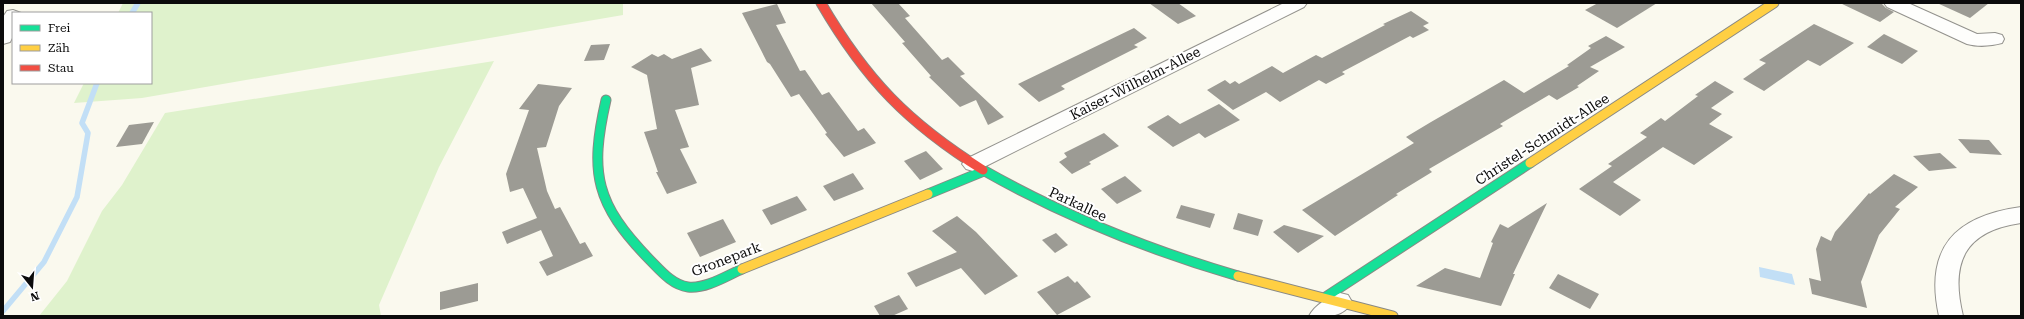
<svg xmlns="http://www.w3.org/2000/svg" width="2024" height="319" viewBox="0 0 2024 319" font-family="'Roboto Serif',serif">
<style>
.green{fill:#dff2cc}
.water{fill:#c2dff6}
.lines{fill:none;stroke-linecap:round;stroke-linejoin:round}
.stream{stroke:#c2dff6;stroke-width:5.5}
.building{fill:#9c9b94}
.street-casing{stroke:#93928d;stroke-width:2}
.fast-casing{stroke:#898984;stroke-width:11}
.slow-casing{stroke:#898984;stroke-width:11}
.jam-casing{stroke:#898984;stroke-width:11}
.street{fill:#fefefc;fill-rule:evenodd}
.fast{stroke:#16e098;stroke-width:9}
.slow{stroke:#ffcf43;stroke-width:9}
.jam{stroke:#f24e42;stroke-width:9}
.labels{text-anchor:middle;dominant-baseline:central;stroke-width:4;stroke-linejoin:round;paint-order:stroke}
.street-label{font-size:14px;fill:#0b0b0b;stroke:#fff}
</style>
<rect width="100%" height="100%" fill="#faf9ee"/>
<!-- green -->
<g class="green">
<polygon points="123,3 623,3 623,15 142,98 74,103 84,83 151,83 151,13 118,13"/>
<polygon points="494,61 439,167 379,305 381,316 39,316 67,281 102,211 122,185 165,113"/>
</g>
<!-- water -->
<polygon class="water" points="1759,267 1792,274 1795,285 1760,277"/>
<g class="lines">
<!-- stream -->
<g class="stream">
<polyline points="132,13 138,3"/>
<polyline points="3,311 44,262 77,197 88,133 82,123 97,83"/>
</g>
</g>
<!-- building -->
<g class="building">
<polygon points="871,3 898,3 910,16 905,18 942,60 948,57 965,74 960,76 1004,117 988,125 976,100 960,107 929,77 931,76 902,43 905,42"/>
<polygon points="1149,3 1178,3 1196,16 1178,24"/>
<polygon points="1598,3 1657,3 1617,28 1585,10"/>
<polygon points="1840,3 1881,3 1886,8 1894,12 1880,22"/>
<polygon points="1937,3 1989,3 1970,18"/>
<polygon points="777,4 786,23 776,25 800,71 805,70 822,95 829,92 858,131 864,128 876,143 844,157 825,134 827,133 799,94 791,97 770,64 767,62 742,13"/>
<polygon points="1411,11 1429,23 1423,26 1429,30 1413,38 1410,36 1342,72 1345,74 1326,84 1319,80 1280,102 1266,92 1233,110 1207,90 1225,80 1230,84 1235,81 1239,84 1272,66 1283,73 1316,55 1322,58 1385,25 1383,24"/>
<polygon points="1814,24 1854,43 1820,66 1808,60 1764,91 1743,79 1766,63 1759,60"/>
<polygon points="1134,28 1147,38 1134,45 1138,47 1061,86 1065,89 1039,102 1018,84"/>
<polygon points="1884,34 1918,51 1902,64 1867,47"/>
<polygon points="1606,36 1625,47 1590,67 1599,71 1577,86 1579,87 1557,100 1549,95 1500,124 1503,126 1429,169 1432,172 1396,194 1398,195 1335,236 1302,210 1414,143 1406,137 1431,122 1504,80 1524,93 1569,66 1567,65 1591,48 1588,46"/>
<polygon points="610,44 604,60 584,61 591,45"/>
<polygon points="701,48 712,61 691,68 699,105 675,110 689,147 680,149 697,183 667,194 656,172 658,172 644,132 657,129 647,75 631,67 652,54 658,57 664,54 672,59"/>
<polygon points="1715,81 1734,92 1711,108 1722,114 1709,124 1733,137 1694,165 1663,147 1613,182 1641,200 1620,216 1579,189 1612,166 1608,164 1647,137 1640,133 1661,118 1665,121 1698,96 1695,95"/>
<polygon points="538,84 572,88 559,106 546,147 537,148 547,191 555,209 560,207 580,244 585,242 593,256 547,276 539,262 553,256 541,230 507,244 502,232 537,218 523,188 510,192 506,174 529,110 519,109"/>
<polygon points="1219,104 1240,120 1205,138 1199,133 1173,147 1147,127 1168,115 1180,124"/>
<polygon points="154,122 142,144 116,147 129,125"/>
<polygon points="1104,133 1119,146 1089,162 1091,164 1072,174 1059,162 1067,157 1064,153"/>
<polygon points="1958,139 1989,140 2002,155 1970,153"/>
<polygon points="926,151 943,169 920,180 904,161"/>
<polygon points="1940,153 1957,168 1929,171 1913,156"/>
<polygon points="853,173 864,189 834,201 823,186"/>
<polygon points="1894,174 1918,187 1895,207 1900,209 1879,235 1861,282 1867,308 1812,294 1809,278 1821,281 1816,249 1821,236 1831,241 1835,232 1869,193 1870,194"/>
<polygon points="1125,176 1142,191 1117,204 1101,189"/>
<polygon points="797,196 807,210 771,225 762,210"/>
<polygon points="1547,203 1513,274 1515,274 1501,306 1416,286 1445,268 1480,278 1493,243 1491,242 1500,224 1508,228"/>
<polygon points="1181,205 1215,214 1210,228 1176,218"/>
<polygon points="1238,213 1263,220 1258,236 1233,229"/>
<polygon points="957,216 976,232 1018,276 985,295 961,268 916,287 907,273 957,252 932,231"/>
<polygon points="723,219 736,242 700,257 687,233"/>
<polygon points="1284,225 1324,236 1298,253 1273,232"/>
<polygon points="1056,233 1068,245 1055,253 1042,240"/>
<polygon points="1558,274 1599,294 1590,309 1549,288"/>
<polygon points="1068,276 1075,283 1077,281 1091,297 1057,315 1037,292"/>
<polygon points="478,283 478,301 440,310 440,292"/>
<polygon points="899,295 908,309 892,316 880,316 874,306"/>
</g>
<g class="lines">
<!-- street casing -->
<g class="street-casing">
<g id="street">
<polygon points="1284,3 1307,3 1304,7 980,169 973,171 966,169 962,164 966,159"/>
<path d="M1884,3H1908L1977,34L1995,33L2002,35L2004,39L2002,43C1991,46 1978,47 1967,44L1887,7Z"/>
<polygon points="13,10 21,13 13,13 13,36 10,42 3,44 3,17 7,11"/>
<path d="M2021,207V223C1964,231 1950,263 1963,316H1939C1924,248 1955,216 2021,207Z"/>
<path d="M1340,293L1348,295L1352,302C1342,319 1327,316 1309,316C1315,305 1328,297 1340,293Z"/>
</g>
</g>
<!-- fast casing -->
<g class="fast-casing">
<g id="fast">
<path d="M606,100C589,174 596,204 649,259C660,270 672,285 688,287C706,289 726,276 742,269"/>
<path d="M983,170C1064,216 1149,250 1238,276"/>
<polyline points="928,194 984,171"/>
<polyline points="1324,298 1530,163"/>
</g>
</g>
<!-- slow casing -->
<g class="slow-casing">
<g id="slow">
<polyline points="1530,163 1774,3"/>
<polyline points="742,269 928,194"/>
<polyline points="1238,276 1393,316"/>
</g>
</g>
<!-- jam casing -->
<g class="jam-casing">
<path id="jam" d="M821,3C866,80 908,123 983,170"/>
</g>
<!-- street -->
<use href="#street" class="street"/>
<!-- fast -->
<use href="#fast" class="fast"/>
<!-- slow -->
<use href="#slow" class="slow"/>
<!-- jam -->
<use href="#jam" class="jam"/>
</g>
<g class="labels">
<!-- street labels -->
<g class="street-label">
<text transform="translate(1135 83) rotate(-27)">Kaiser-Wilhelm-Allee</text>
<text transform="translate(1542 139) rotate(-33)">Christel-Schmidt-Allee</text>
<text transform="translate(1078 204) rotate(25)">Parkallee</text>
<text transform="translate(726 259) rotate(-21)">Gronepark</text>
</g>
</g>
<!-- border -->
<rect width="2024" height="319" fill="none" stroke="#0b0b0b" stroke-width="8"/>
<!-- legend -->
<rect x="12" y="12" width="140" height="72" fill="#ffffff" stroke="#9d9d9d"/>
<rect x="20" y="25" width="20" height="6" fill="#16e098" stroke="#9d9d9d"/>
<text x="48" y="32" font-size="12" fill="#0b0b0b">Frei</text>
<rect x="20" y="45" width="20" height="6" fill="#ffcf43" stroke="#9d9d9d"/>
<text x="48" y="52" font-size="12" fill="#0b0b0b">Zäh</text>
<rect x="20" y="65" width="20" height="6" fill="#f24e42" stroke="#9d9d9d"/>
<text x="48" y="72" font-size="12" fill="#0b0b0b">Stau</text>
<!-- north arrow -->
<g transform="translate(32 287) rotate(163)" stroke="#ffffff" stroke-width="3" paint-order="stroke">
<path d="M0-3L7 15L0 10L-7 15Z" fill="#0b0b0b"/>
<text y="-6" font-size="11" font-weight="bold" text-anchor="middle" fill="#0b0b0b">N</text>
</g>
</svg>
